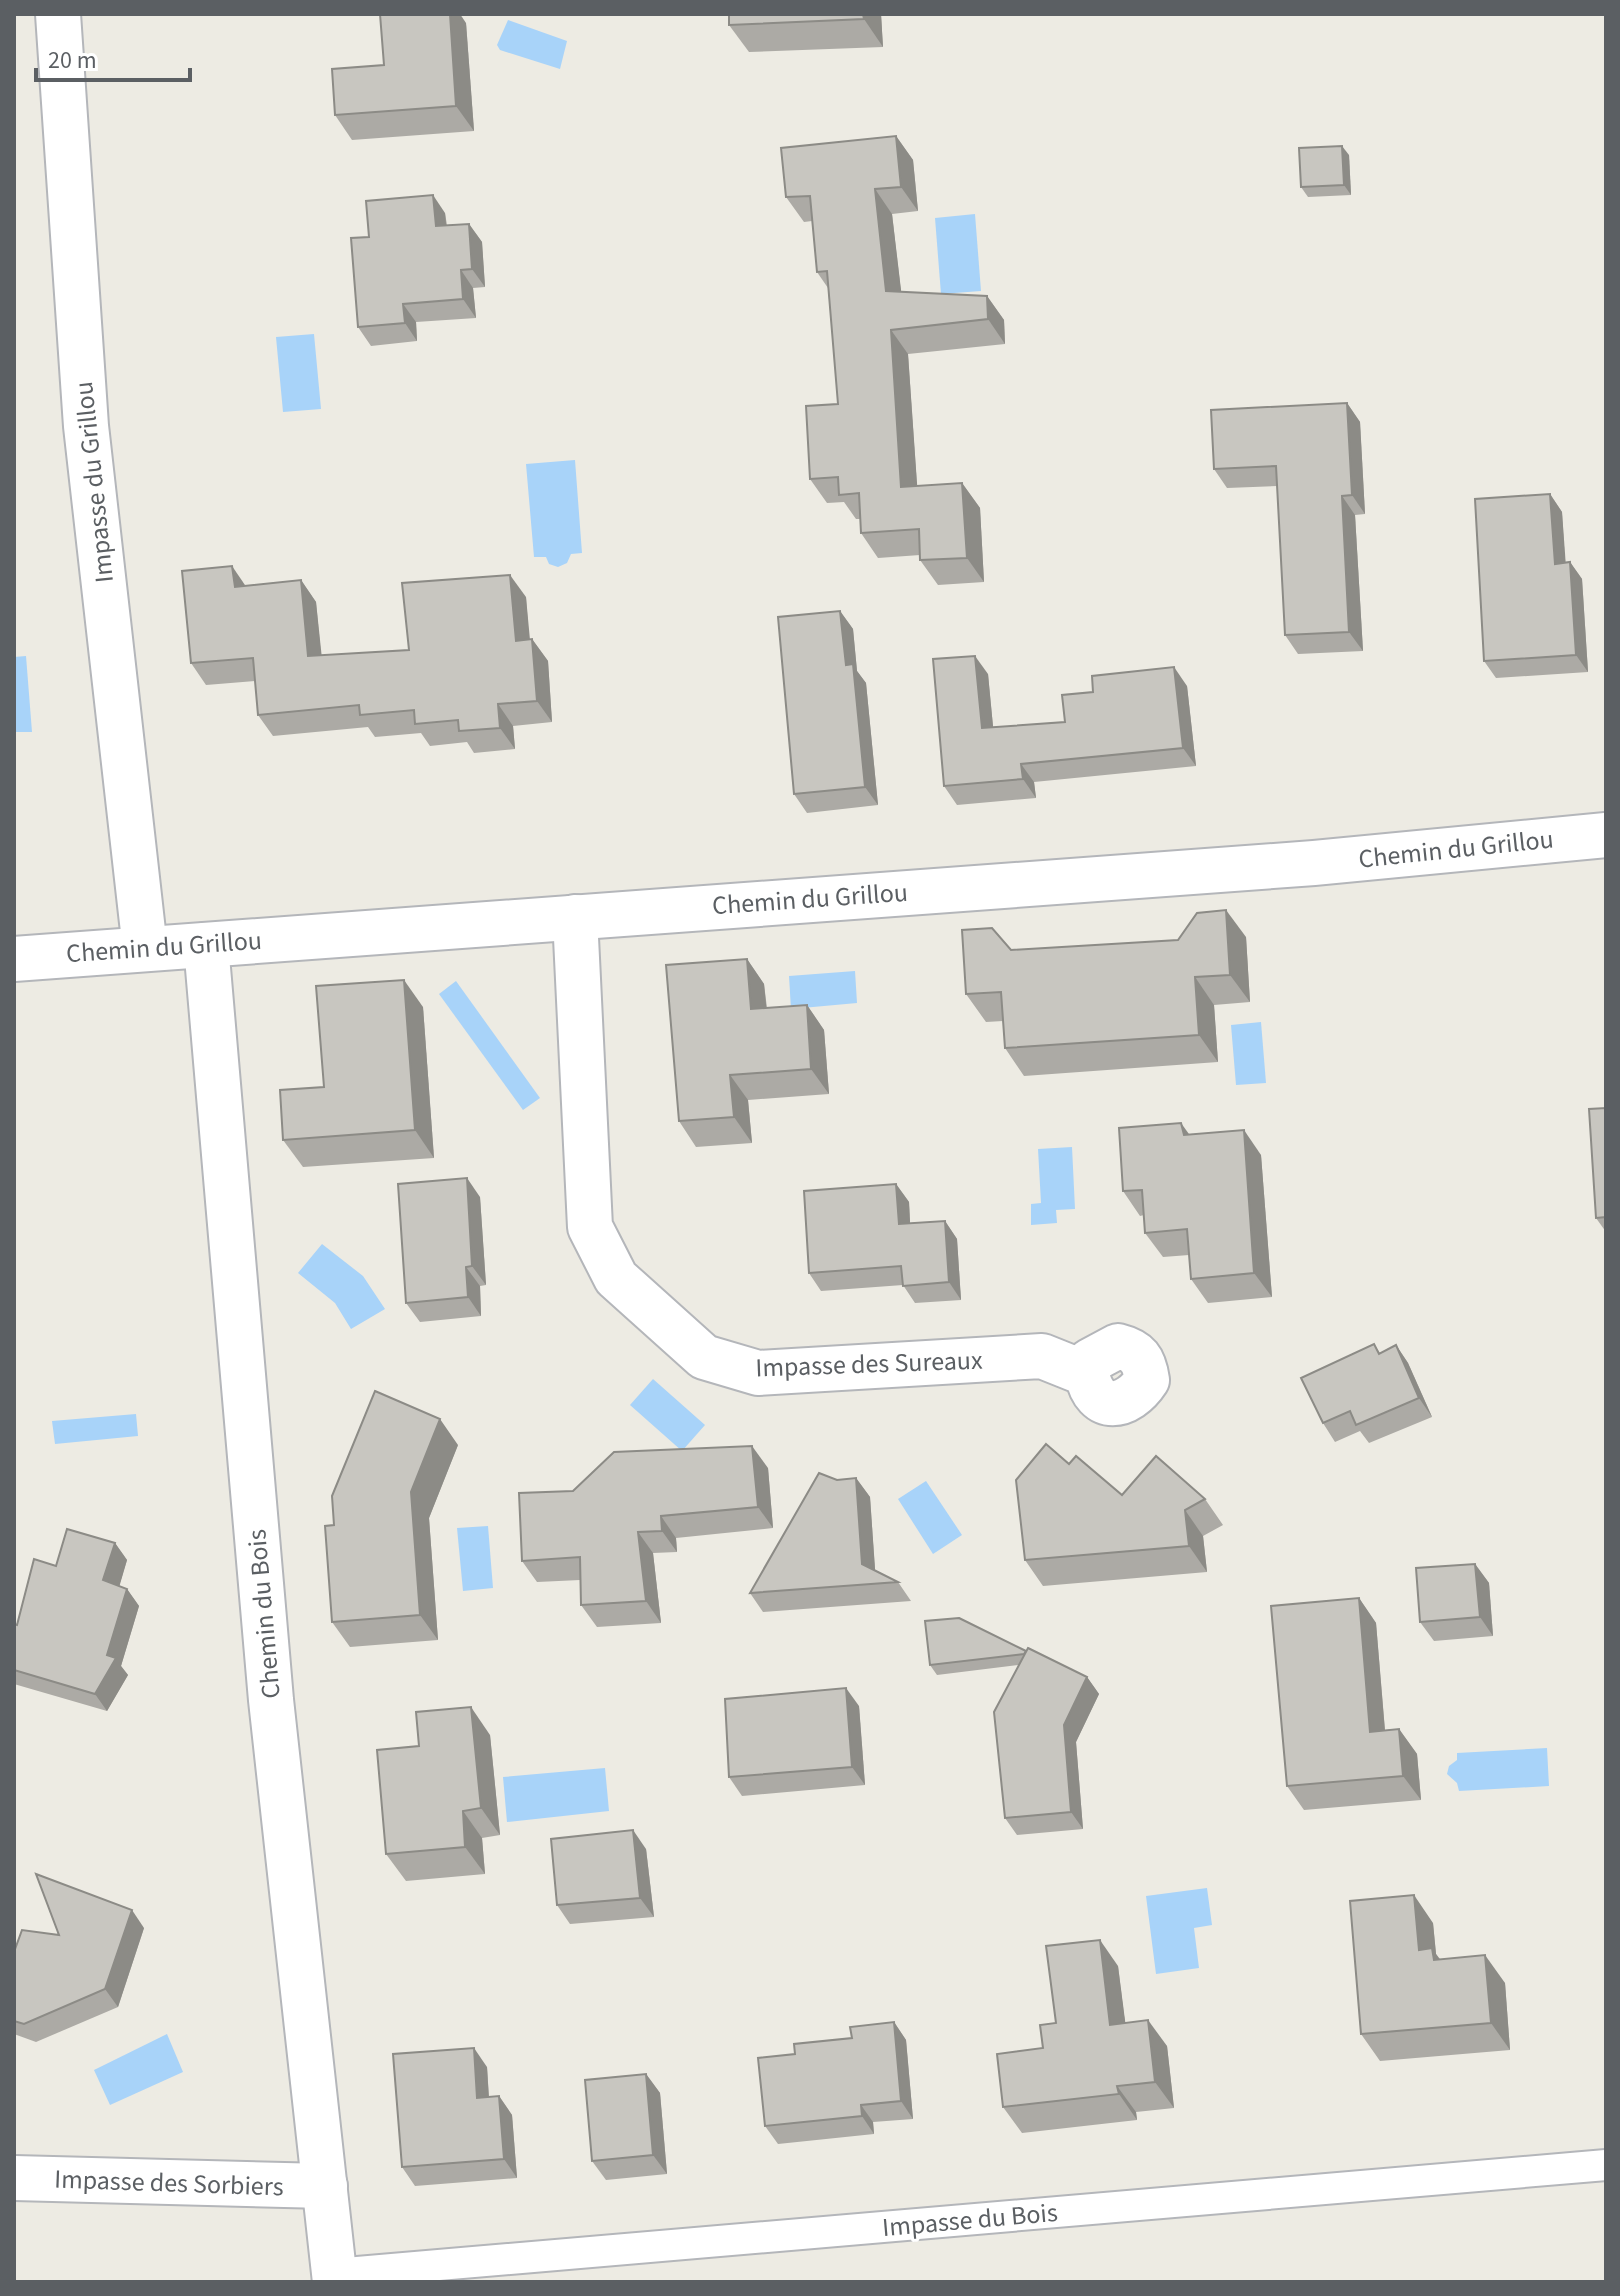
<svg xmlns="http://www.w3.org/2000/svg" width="1620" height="2296" viewBox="0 0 1620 2296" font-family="'Source Sans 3',sans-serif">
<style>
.water{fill:#a8d3f9}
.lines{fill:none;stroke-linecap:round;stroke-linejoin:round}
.service-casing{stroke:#b4b6ba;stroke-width:34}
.minor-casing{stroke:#b4b6ba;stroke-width:48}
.service{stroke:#fff;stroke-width:30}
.minor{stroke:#fff;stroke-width:44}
.wall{fill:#acaaa5}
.shaded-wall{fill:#8c8b86}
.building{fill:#c8c6c0;stroke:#8c8b86;stroke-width:2}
.labels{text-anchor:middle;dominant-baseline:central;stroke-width:6;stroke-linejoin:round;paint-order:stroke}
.street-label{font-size:26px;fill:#5b5f63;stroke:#fff}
</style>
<rect width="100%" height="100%" fill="#edebe3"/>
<!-- water -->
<g class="water">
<polygon points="508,20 567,41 560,69 500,50 497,45"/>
<polygon points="975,214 981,291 941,294 935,218"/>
<polygon points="314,334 321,409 283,412 276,337"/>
<polygon points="575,460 582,553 571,554 567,563 558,567 549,564 546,557 534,557 526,464"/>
<polygon points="26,656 32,732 14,732 14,657"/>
<polygon points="855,971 857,1003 791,1009 789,976"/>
<polygon points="456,981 540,1098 523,1110 439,994"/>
<polygon points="1261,1022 1266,1083 1236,1085 1231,1025"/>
<polygon points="1072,1147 1075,1209 1056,1210 1057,1223 1031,1225 1031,1204 1041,1203 1038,1149"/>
<polygon points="322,1244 363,1276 385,1309 351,1329 335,1303 298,1273"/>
<polygon points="653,1379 705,1425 682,1451 630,1405"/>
<polygon points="136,1414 138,1436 55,1444 52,1421"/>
<polygon points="926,1481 962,1535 933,1554 898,1499"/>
<polygon points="488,1526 493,1588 463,1591 457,1528"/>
<polygon points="1547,1748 1549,1786 1459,1791 1457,1783 1447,1774 1449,1766 1457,1760 1457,1753"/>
<polygon points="605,1768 609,1811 507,1822 503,1777"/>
<polygon points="1207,1888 1212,1925 1194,1928 1199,1968 1156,1974 1146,1896"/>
<polygon points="167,2034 183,2072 110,2105 94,2070"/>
</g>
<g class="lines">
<!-- service casing -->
<g class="service-casing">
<polyline id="service" points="334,2274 1606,2165"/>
</g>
<!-- minor casing -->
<g class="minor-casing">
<g id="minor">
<polyline points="58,14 86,426 145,949"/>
<path d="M575,917L590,1227L616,1278L704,1357L758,1373L1042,1356L1087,1374C1095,1415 1128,1409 1147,1380C1144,1359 1138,1351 1118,1346L1090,1361L1087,1374"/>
<polyline points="206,945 271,1700 335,2282"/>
<polyline points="14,959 1314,863 1606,835"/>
<polyline points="14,2178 325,2186"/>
</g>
</g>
<!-- service -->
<use href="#service" class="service"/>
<!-- minor -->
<use href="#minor" class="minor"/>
</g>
<!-- wall -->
<g class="wall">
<polygon points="729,14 881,14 883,47 749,52 729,25"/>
<polygon points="466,23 474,131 352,140 335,115 384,65"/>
<polygon points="896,136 913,160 918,211 892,214 901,292 987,296 1004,320 1005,344 908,354 917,486 962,483 980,508 984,582 938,585 920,560 920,555 878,558 861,533 860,519 856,519 844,502 827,503 810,479 838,404 828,288 817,272 812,221 804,222 786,197"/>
<polygon points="1349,155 1351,195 1308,197 1301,187"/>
<polygon points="445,213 447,225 469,224 482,242 485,287 473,288 476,318 416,322 417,341 371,346 358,327 369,237"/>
<polygon points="1347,403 1360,422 1365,514 1355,515 1363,651 1298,654 1285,635 1277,486 1227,488 1214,469"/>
<polygon points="1550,494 1562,512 1565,562 1570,562 1582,579 1588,672 1496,678 1484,661"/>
<polygon points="301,580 316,602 321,655 409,650 526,597 529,640 532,639 548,661 552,722 513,726 515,749 474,753 467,742 430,746 421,733 375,737 368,727 273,736 258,715 255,681 206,685 191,663 246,586"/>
<polygon points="840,611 853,629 857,671 866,683 878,805 807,813 794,794"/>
<polygon points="988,674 993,727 1065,722 1187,686 1196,766 1034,782 1036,798 957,805 944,786"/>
<polygon points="1246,937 1250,1002 1214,1005 1218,1062 1024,1076 1005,1048 1003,1021 986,1022 966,994 1011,950"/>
<polygon points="747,959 764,984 767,1008 807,1005 824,1030 829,1094 748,1100 752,1143 696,1147 679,1121"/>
<polygon points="423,1007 434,1158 303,1167 283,1140 324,1087"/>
<polygon points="1606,1108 1606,1232 1596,1218"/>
<polygon points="1189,1134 1261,1155 1272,1297 1208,1303 1191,1279 1189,1255 1163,1257 1145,1233 1144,1215 1140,1216 1123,1191"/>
<polygon points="896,1184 909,1202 910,1223 945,1221 957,1239 961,1300 915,1303 903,1285 821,1291 809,1273"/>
<polygon points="480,1197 486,1285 480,1286 481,1316 420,1322 406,1303"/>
<polygon points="1374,1344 1380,1353 1396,1345 1408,1363 1432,1417 1369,1443 1360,1431 1335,1442 1323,1423"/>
<polygon points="458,1445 429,1518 438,1640 350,1647 332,1622 334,1525"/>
<polygon points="1069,1464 1122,1495 1205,1499 1223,1525 1203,1536 1207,1572 1043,1586 1025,1560"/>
<polygon points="768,1468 773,1528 676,1538 677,1552 653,1553 661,1623 597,1627 581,1605 580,1580 537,1582 522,1561 573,1491"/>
<polygon points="856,1478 870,1497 875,1570 898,1582 911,1601 763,1612 750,1593 837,1480"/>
<polygon points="115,1543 127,1560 119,1586 127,1589 139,1606 121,1666 128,1675 107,1711 14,1684 14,1624 17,1625 56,1566"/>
<polygon points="1475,1564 1489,1583 1493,1636 1434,1641 1420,1622"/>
<polygon points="1359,1598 1376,1623 1385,1730 1399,1729 1417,1754 1421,1800 1304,1810 1287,1786"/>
<polygon points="1026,1651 1087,1677 1099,1694 1076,1742 1083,1829 1017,1835 1005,1818 1018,1665 937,1675 930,1665"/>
<polygon points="859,1706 865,1785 742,1796 729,1777"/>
<polygon points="490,1735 500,1835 482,1838 485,1874 406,1881 386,1854 419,1746"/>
<polygon points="646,1849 654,1917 570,1924 557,1905"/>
<polygon points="1433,1923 1436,1954 1440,1959 1505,1983 1510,2050 1380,2061 1361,2034"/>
<polygon points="144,1928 118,2007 36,2042 14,2034 14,1952"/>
<polygon points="1118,1966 1125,2023 1167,2046 1174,2108 1136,2112 1137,2120 1022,2133 1003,2107 1043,2048 1056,2023"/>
<polygon points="894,2022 906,2040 913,2119 873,2122 874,2134 778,2144 765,2126 795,2054 852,2038"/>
<polygon points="487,2067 489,2097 499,2096 512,2115 517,2178 415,2186 402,2167"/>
<polygon points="646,2074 660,2093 667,2174 606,2180 592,2161"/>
</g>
<!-- shaded-wall -->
<g class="shaded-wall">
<polygon points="450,14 460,14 466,23 474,131 456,106"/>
<polygon points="863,14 881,14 883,47 864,19"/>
<polygon points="896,136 913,160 918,211 901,187"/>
<polygon points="1342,146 1349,155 1351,195 1344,185"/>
<polygon points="875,189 892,214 904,315 886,291"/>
<polygon points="433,195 445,213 448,244 436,226"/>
<polygon points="469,224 482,242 485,287 472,269"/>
<polygon points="461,270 473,288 476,318 463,299"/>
<polygon points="987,296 1004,320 1005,344 988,319"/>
<polygon points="403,304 416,322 417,341 405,323"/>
<polygon points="891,330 908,354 919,512 901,487"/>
<polygon points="1347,403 1360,422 1365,514 1352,495"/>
<polygon points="962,483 980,508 984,582 967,558"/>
<polygon points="1550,494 1562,512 1567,581 1555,564"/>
<polygon points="1342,496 1355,515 1363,651 1349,632"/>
<polygon points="1570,562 1582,579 1588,672 1576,655"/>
<polygon points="232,566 247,588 235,587"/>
<polygon points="510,575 526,597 532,662 516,641"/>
<polygon points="301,580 316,602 324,678 308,656"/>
<polygon points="840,611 853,629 857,671 866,683 878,805 865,787 846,665"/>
<polygon points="532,639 548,661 552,722 537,701"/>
<polygon points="975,656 988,674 995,747 982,728"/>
<polygon points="1174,667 1187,686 1196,766 1183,748"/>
<polygon points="498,704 513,726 515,749 500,728"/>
<polygon points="1021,764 1034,782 1036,798 1023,779"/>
<polygon points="1226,910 1246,937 1250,1002 1230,975"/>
<polygon points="747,959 764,984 769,1034 751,1009"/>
<polygon points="1195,977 1214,1005 1218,1062 1199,1035"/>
<polygon points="404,980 423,1007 434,1158 415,1130"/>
<polygon points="807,1005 824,1030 829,1094 811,1069"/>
<polygon points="730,1075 748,1100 752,1143 734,1117"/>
<polygon points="1181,1123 1199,1148 1184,1135"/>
<polygon points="1244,1130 1261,1155 1272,1297 1254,1273"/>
<polygon points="467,1178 480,1197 486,1285 472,1266"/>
<polygon points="896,1184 909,1202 911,1241 899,1224"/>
<polygon points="945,1221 957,1239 961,1300 949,1282"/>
<polygon points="466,1267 480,1286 481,1316 468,1297"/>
<polygon points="1396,1345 1408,1363 1432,1417 1419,1398"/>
<polygon points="440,1419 458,1445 429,1518 438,1640 420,1615 411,1492"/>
<polygon points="752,1446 768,1468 773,1528 758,1507"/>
<polygon points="856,1478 870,1497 876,1583 862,1564"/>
<polygon points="1185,1510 1203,1536 1207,1572 1189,1546"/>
<polygon points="661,1516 676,1538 677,1552 662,1531"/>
<polygon points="638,1532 653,1553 661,1623 646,1601"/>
<polygon points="115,1543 127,1560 116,1598 103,1580"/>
<polygon points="1475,1564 1489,1583 1493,1636 1480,1617"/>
<polygon points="127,1589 139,1606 121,1666 128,1675 107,1711 95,1694"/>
<polygon points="1359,1598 1376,1623 1387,1756 1370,1732"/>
<polygon points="1087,1677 1099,1694 1076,1742 1083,1829 1071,1812 1064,1725"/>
<polygon points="846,1688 859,1706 865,1785 852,1767"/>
<polygon points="471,1707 490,1735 500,1835 481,1808"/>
<polygon points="1399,1729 1417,1754 1421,1800 1403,1776"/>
<polygon points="463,1811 482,1838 485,1874 465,1847"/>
<polygon points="633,1830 646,1849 654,1917 640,1898"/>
<polygon points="1414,1895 1433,1923 1436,1954 1451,1976 1419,1950"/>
<polygon points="132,1910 144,1928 118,2007 105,1989"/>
<polygon points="1100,1940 1118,1966 1129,2051 1110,2025"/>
<polygon points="1485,1955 1505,1983 1510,2050 1491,2023"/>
<polygon points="1148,2020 1167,2046 1174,2108 1155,2082"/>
<polygon points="894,2022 906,2040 913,2119 901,2101"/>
<polygon points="474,2048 487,2067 490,2117 477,2098"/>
<polygon points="646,2074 660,2093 667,2174 653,2155"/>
<polygon points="1117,2086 1136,2112 1137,2120 1119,2094"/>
<polygon points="499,2096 512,2115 517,2178 504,2159"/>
<polygon points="861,2105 873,2122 874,2134 862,2116"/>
</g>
<!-- building -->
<g class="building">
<polygon points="380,14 450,14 456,106 335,115 332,69 384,65"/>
<polygon points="729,14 863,14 864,19 729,25"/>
<polygon points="896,136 901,187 875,189 886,291 987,296 988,319 891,330 901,487 962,483 967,558 920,560 919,529 861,533 859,493 839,495 838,477 810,479 806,406 838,404 827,271 817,272 810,196 786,197 781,148"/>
<polygon points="1342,146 1344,185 1301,187 1299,148"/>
<polygon points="433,195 436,226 469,224 472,269 461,270 463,299 403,304 405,323 358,327 351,238 369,237 366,201"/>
<polygon points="1347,403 1352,495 1342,496 1349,632 1285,635 1276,466 1214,469 1211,410"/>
<polygon points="1550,494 1555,564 1570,562 1576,655 1484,661 1475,499"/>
<polygon points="232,566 235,587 301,580 308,656 409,650 402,583 510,575 516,641 532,639 537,701 498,704 500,728 459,731 458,720 415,724 414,710 360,715 359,705 258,715 253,658 191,663 182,571"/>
<polygon points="840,611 846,665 853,664 865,787 794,794 778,617"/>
<polygon points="975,656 982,728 1065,722 1062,695 1093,692 1092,676 1174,667 1183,748 1021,764 1023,779 944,786 933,659"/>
<polygon points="1226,910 1230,975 1195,977 1199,1035 1005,1048 1001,992 966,994 962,930 992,928 1011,950 1178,940 1197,913"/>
<polygon points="747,959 751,1009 807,1005 811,1069 730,1075 734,1117 679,1121 666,965"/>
<polygon points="404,980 415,1130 283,1140 280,1090 324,1087 316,986"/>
<polygon points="1606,1108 1606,1217 1596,1218 1589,1109"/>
<polygon points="1181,1123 1184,1135 1244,1130 1254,1273 1191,1279 1187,1229 1145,1233 1142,1190 1123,1191 1119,1128"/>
<polygon points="467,1178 472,1266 466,1267 468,1297 406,1303 398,1184"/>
<polygon points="896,1184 899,1224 945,1221 949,1282 903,1286 901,1266 809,1273 804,1191"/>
<polygon points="1374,1344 1379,1354 1396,1345 1419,1398 1356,1425 1350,1411 1323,1423 1301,1378"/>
<polygon points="375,1391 440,1419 411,1492 420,1615 332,1622 325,1526 334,1525 332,1496"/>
<polygon points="1046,1444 1069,1464 1076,1456 1122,1495 1156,1456 1205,1499 1185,1510 1189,1546 1025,1560 1016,1480"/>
<polygon points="752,1446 758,1507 661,1516 662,1531 638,1532 646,1601 581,1605 580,1557 522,1561 519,1493 573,1491 614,1452"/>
<polygon points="819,1473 837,1480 856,1478 862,1564 898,1582 750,1593"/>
<polygon points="67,1529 115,1543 103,1580 127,1589 107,1655 116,1658 95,1694 14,1670 14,1624 17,1625 34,1559 56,1566"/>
<polygon points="1475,1564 1480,1617 1420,1622 1416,1568"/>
<polygon points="1359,1598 1370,1732 1399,1729 1403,1776 1287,1786 1271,1606"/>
<polygon points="959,1618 1026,1651 1024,1654 930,1665 925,1621"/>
<polygon points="1028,1648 1087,1677 1064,1725 1071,1812 1005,1818 994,1712"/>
<polygon points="846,1688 852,1767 729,1777 725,1699"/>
<polygon points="471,1707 481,1808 463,1811 465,1847 386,1854 377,1750 419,1746 416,1712"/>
<polygon points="633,1830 640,1898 557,1905 551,1839"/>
<polygon points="36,1874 132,1910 105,1989 24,2024 14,2021 14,1952 22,1930 59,1935"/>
<polygon points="1414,1895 1419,1950 1432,1948 1434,1960 1485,1955 1491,2023 1361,2034 1350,1901"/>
<polygon points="1100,1940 1110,2025 1148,2020 1155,2082 1117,2086 1119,2094 1003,2107 997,2054 1043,2048 1040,2025 1056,2023 1046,1946"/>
<polygon points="894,2022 901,2101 861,2105 862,2116 765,2126 758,2058 795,2054 794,2044 852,2038 850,2027"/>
<polygon points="474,2048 477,2098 499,2096 504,2159 402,2167 393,2054"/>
<polygon points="646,2074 653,2155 592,2161 585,2080"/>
</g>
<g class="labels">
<!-- street labels -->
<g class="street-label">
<text transform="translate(94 482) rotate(-96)">Impasse du Grillou</text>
<text transform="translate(1456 849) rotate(-6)">Chemin du Grillou</text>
<text transform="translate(810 899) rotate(-4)">Chemin du Grillou</text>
<text transform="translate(164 947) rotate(-4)">Chemin du Grillou</text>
<text transform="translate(869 1364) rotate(-2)">Impasse des Sureaux</text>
<text transform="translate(264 1614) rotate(-95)">Chemin du Bois</text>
<text transform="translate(169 2183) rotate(2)">Impasse des Sorbiers</text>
<text transform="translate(970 2220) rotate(-5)">Impasse du Bois</text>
</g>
</g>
<!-- border -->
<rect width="1620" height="2296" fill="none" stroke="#5b5f63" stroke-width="32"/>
<!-- scale -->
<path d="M36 68v12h154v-12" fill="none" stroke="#5b5f63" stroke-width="4"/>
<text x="48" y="68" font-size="24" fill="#5b5f63" stroke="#ffffff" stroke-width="6" paint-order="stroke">20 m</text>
</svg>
